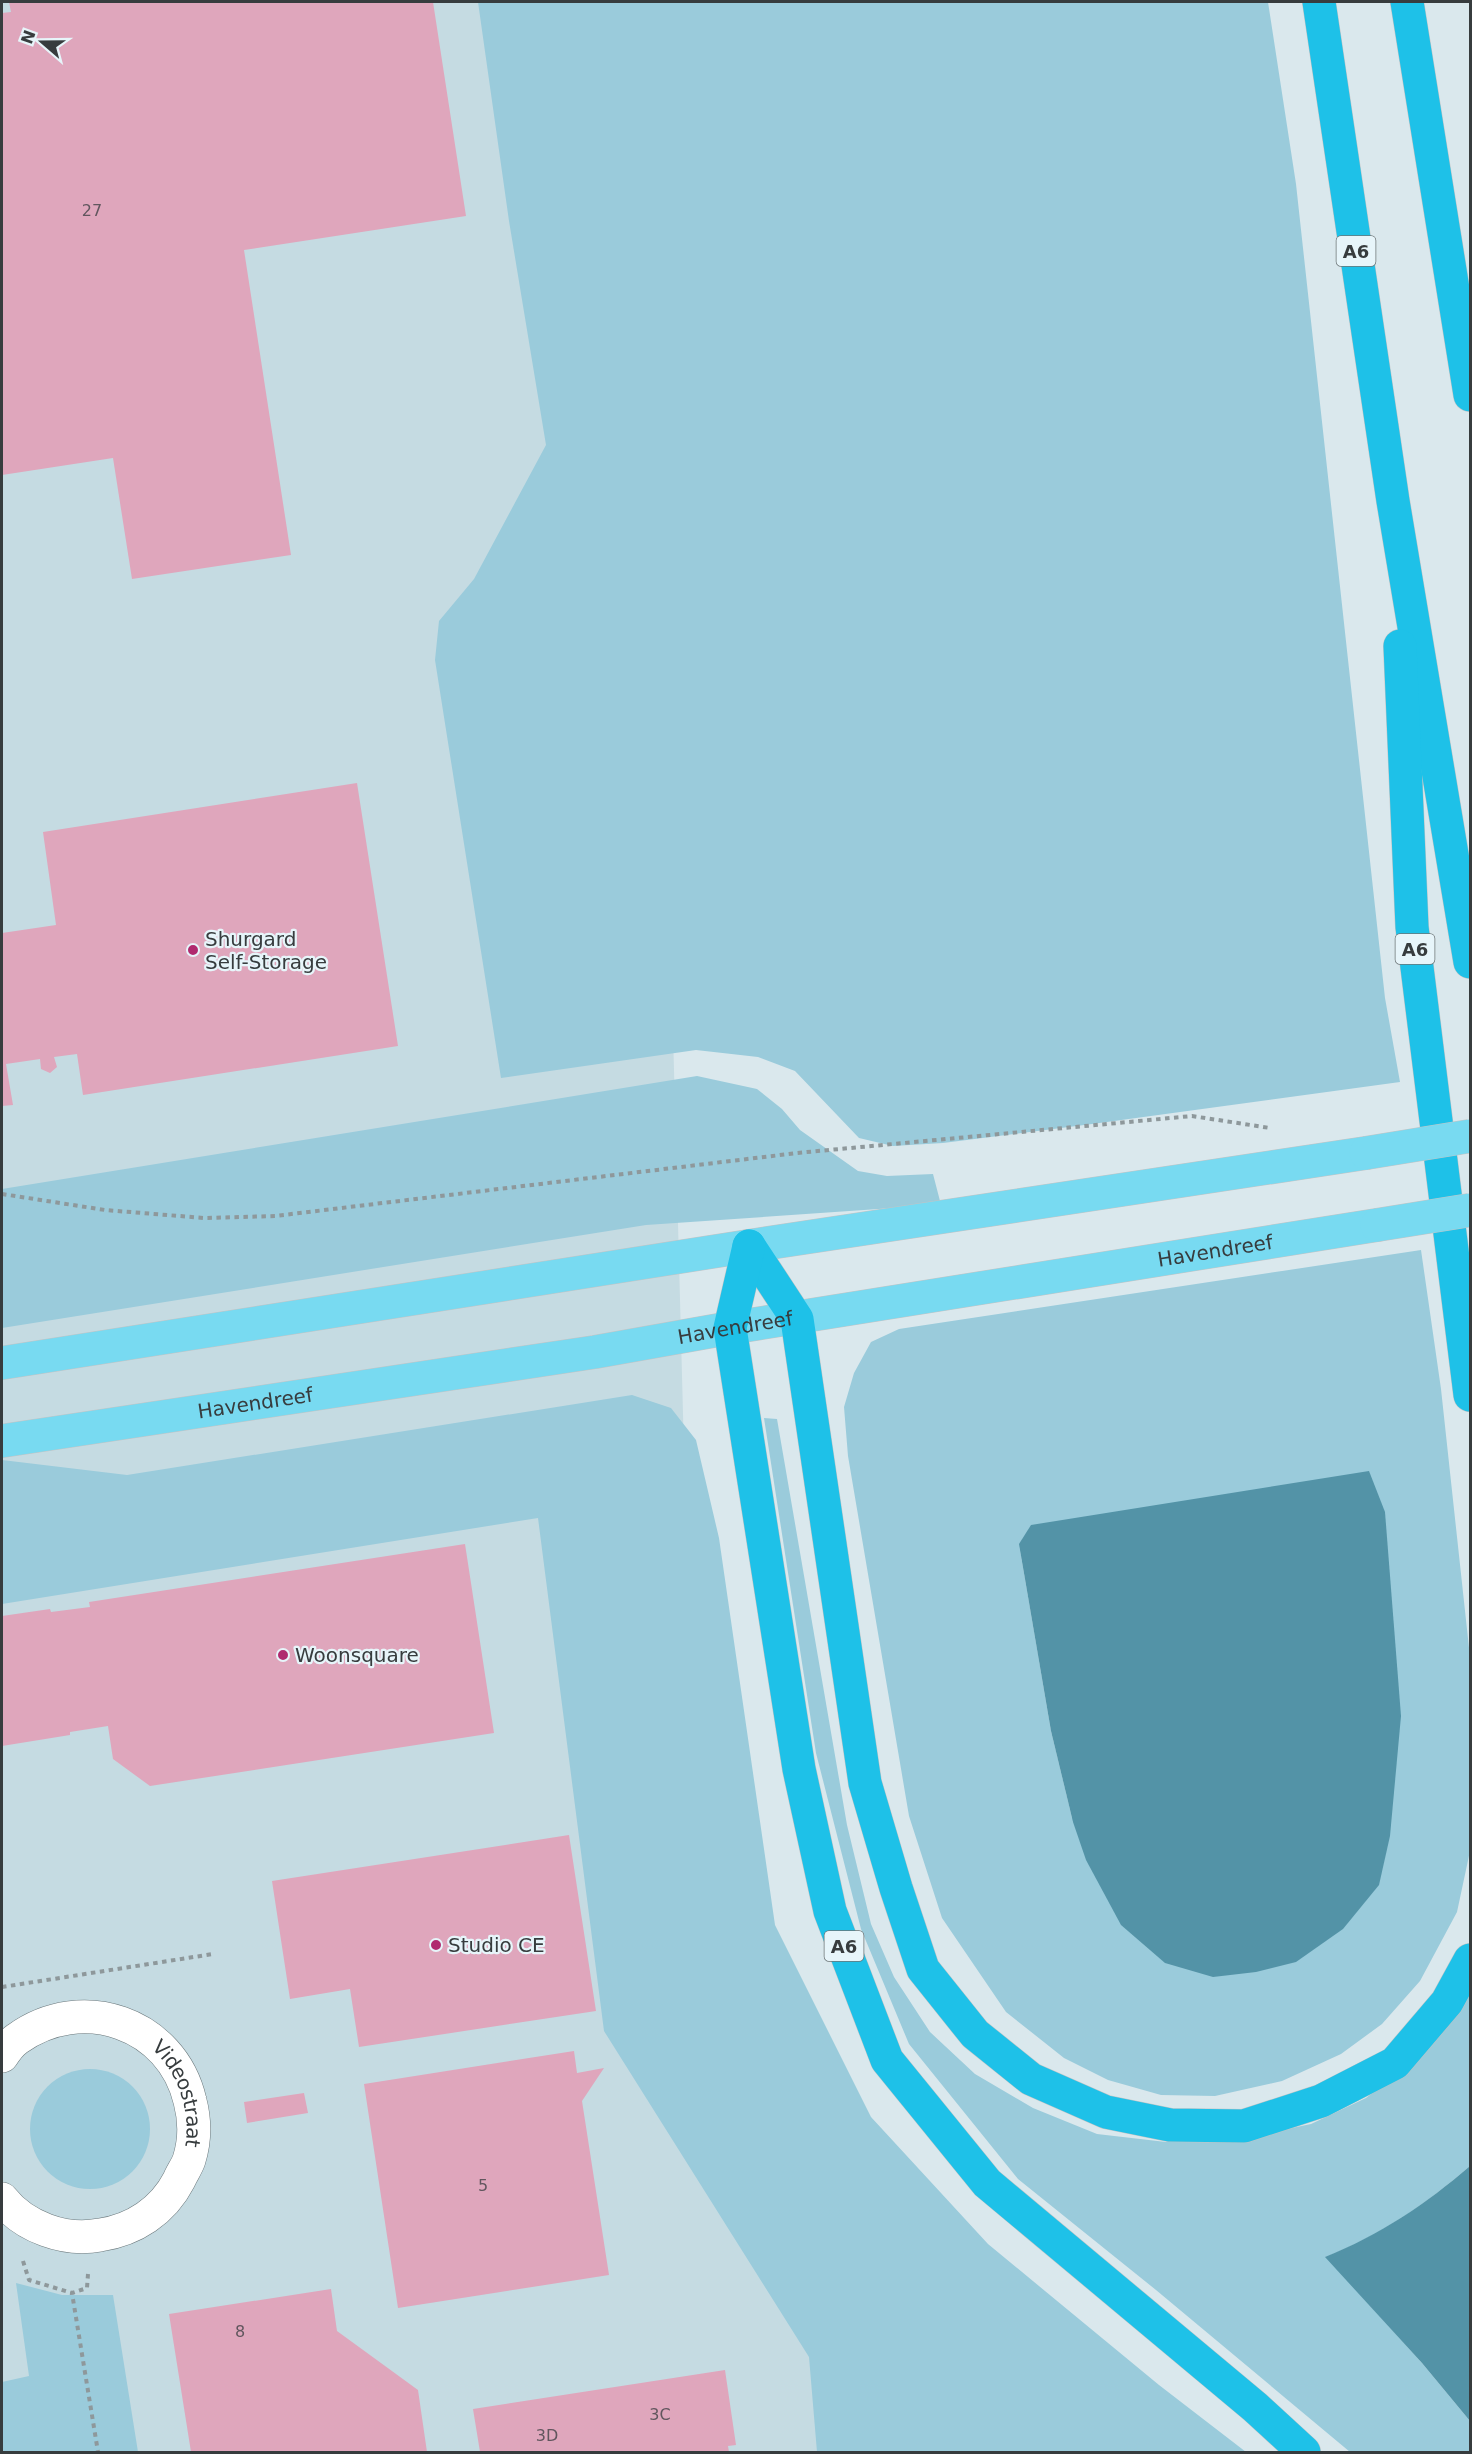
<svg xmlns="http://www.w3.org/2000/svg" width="1472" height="2454" viewBox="0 0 1472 2454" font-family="'DejaVu Sans',sans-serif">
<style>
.built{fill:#c5dbe2}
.green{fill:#9acbdb;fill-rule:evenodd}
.water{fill:#5393a7}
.building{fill:#dfa6bc}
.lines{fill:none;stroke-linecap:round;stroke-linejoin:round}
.minor-casing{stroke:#6b787c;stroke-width:34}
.major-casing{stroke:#c3c4c5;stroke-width:34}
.highway-casing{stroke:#c3c4c5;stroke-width:34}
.path{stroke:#8e989b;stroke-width:4;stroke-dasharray:4.5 4.5;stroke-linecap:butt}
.minor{stroke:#fff;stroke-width:33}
.major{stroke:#78daf1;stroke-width:33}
.highway{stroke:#1ec1e8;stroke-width:33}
.major-bridge-casing{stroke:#c3c4c5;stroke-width:34;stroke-linecap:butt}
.major-bridge{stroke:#78daf1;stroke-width:33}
.poi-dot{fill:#b02a6f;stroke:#e7f5fa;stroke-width:2}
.labels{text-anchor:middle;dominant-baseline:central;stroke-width:4.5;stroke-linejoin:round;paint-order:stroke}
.number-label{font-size:16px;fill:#61565e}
.shield{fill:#e7f5fa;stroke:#6c7476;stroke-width:1.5}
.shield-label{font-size:18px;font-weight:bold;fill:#373c3e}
.poi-label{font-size:20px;fill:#373c3e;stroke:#e7f5fa;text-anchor:start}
.street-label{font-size:20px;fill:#373c3e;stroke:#e7f5fa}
</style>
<rect width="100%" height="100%" fill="#dae8ed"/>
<!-- built -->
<polygon class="built" points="2,2 646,2 697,1948 1080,2452 2,2452"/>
<!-- green -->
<g class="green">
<polygon points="478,2 1268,2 1296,184 1385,998 1400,1082 1092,1124 943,1143 893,1146 859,1138 795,1071 758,1057 696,1050 501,1078 435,660 439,621 474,579 546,445 509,221"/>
<polygon points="697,1076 757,1089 782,1109 800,1130 858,1171 887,1176 933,1174 940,1201 893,1208 646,1225 2,1328 2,1189"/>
<path d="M1421,1250L1441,1389L1470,1657V1851L1457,1912L1420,1981L1382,2024L1341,2054L1282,2081L1215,2096L1161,2095L1108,2080L1064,2058L1006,2012L942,1918L909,1816L848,1456L844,1407L854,1373L871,1342L899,1329ZM1019,1544L1073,1822L1051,1731Z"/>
<polygon points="632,1395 671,1408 696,1440 719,1538 775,1925 871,2117 988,2244 1159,2385 1246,2452 817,2452 809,2357 604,2031 538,1518 2,1604 2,1460 127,1475"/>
<path d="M764,1418L777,1419L847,1825L871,1924L894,1977L930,2032L975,2074L1033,2108L1097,2134L1166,2142H1223L1311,2124L1366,2098L1429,2048L1470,1994V2166C1426,2204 1381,2235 1326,2257L1422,2363L1470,2421V2452H1350L1156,2290L1018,2179L909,2044L861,1929L816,1753Z"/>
<circle cx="90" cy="2129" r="60"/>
<polygon points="16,2283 62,2295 113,2295 138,2452 2,2452 2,2382 29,2376"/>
</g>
<!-- water -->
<g class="water">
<polygon points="1369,1471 1385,1512 1401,1716 1390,1836 1379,1885 1343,1929 1296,1962 1256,1972 1213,1977 1165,1963 1121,1925 1086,1860 1073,1822 1051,1731 1019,1544 1031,1525"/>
<path d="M1470,2166V2421L1422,2363L1325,2257C1380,2235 1426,2204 1470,2166Z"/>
</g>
<!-- building -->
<g class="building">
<polygon points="9,2 433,2 466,216 244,250 291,555 132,579 113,458 2,475 2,13 11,12"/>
<polygon points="357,783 398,1046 83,1095 77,1054 54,1057 57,1067 50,1073 41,1069 40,1059 6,1064 13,1105 2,1106 2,933 56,925 43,832"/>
<polygon points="465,1544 494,1733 150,1786 113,1759 108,1726 70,1732 70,1735 2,1746 2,1616 50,1609 51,1612 90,1607 89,1602"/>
<polygon points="569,1835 596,2011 359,2047 350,1989 290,1999 272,1881"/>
<polygon points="574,2051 577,2073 604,2068 582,2101 609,2275 398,2308 364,2084"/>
<polygon points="304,2093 308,2113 247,2123 244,2102"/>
<polygon points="331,2289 337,2331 418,2390 427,2452 191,2452 169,2314"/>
<polygon points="725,2370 736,2445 728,2446 729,2452 480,2452 473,2409"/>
</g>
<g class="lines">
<!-- minor casing -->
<g class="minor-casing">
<g id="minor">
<path id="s1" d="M2,2056C6,2050 11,2043 17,2039C82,1992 172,2023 190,2101C195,2120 195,2141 189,2160C187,2166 182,2173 179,2180C163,2211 134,2230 100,2235C65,2242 24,2227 2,2199"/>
</g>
</g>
<!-- major casing -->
<g class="major-casing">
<g id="major">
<polyline points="2,1363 749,1246 1366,1153"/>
<path id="s2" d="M2,1441L595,1352L730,1328L1377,1225"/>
</g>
</g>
<!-- highway casing -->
<g class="highway-casing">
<g id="highway">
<polyline points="1319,2 1393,501 1470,962"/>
<polyline points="1407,2 1470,395"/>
<polyline points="1400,646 1412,927 1470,1395"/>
<polyline points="749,1246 797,1319 865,1783 896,1888 923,1969 975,2034 1031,2079 1106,2112 1170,2125 1244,2126 1321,2101 1395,2063 1447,2002 1470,1960"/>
<polyline points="749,1246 730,1328 799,1769 830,1911 887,2060 987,2183 1255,2407 1304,2452"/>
</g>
</g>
<!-- path -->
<g class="path">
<polyline points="2,1194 105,1210 204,1218 275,1216 797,1153 1192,1116 1270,1128"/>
<polyline points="2,1987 213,1954"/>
<polyline points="23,2261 29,2280 72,2293"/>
<polyline points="88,2274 87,2288 72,2293 98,2452"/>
</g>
<!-- minor -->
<use href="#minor" class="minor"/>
<!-- major -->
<use href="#major" class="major"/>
<!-- highway -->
<use href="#highway" class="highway"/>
<!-- major-bridge casing -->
<g class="major-bridge-casing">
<g id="major-bridge">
<polyline points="1366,1153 1470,1136"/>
<polyline points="1377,1225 1470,1210"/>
</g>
</g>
<!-- major-bridge -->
<use href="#major-bridge" class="major-bridge"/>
</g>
<!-- markers -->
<g class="poi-dot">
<circle cx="193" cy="950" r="6"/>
<circle cx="283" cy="1655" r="6"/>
<circle cx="436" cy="1945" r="6"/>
</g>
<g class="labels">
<!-- number labels -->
<g class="number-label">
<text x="92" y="210">27</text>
<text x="483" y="2185">5</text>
<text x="240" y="2331">8</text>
<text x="660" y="2414">3C</text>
<text x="547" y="2435">3D</text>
</g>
<!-- shield labels -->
<g class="shield">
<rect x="1336.5" y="236" width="39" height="30" rx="4.5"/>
<rect x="1395.5" y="934" width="39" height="30" rx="4.5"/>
<rect x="824.5" y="1931" width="39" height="30" rx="4.5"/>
</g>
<g class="shield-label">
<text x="1356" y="251">A6</text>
<text x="1415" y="949">A6</text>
<text x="844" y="1946">A6</text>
</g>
<!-- poi labels -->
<g class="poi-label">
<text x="205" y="939">Shurgard<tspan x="205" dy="23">Self-Storage</tspan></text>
<text x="295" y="1655">Woonsquare</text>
<text x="448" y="1945">Studio CE</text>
</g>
<!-- street labels -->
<g class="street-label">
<text stroke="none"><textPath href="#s2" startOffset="1228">Havendreef</textPath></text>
<text stroke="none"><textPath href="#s2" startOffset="742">Havendreef</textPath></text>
<text stroke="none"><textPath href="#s2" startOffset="256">Havendreef</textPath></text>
<text stroke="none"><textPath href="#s1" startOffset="230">Videostraat</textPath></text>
</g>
</g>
<!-- border -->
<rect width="1472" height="2454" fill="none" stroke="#373c3e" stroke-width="6"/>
<!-- north arrow -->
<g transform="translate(42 42) rotate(290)" stroke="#e7f5fa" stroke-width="4.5" paint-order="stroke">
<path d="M0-4.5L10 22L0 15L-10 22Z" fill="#373c3e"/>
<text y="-9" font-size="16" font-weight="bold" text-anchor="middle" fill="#373c3e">N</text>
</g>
</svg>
